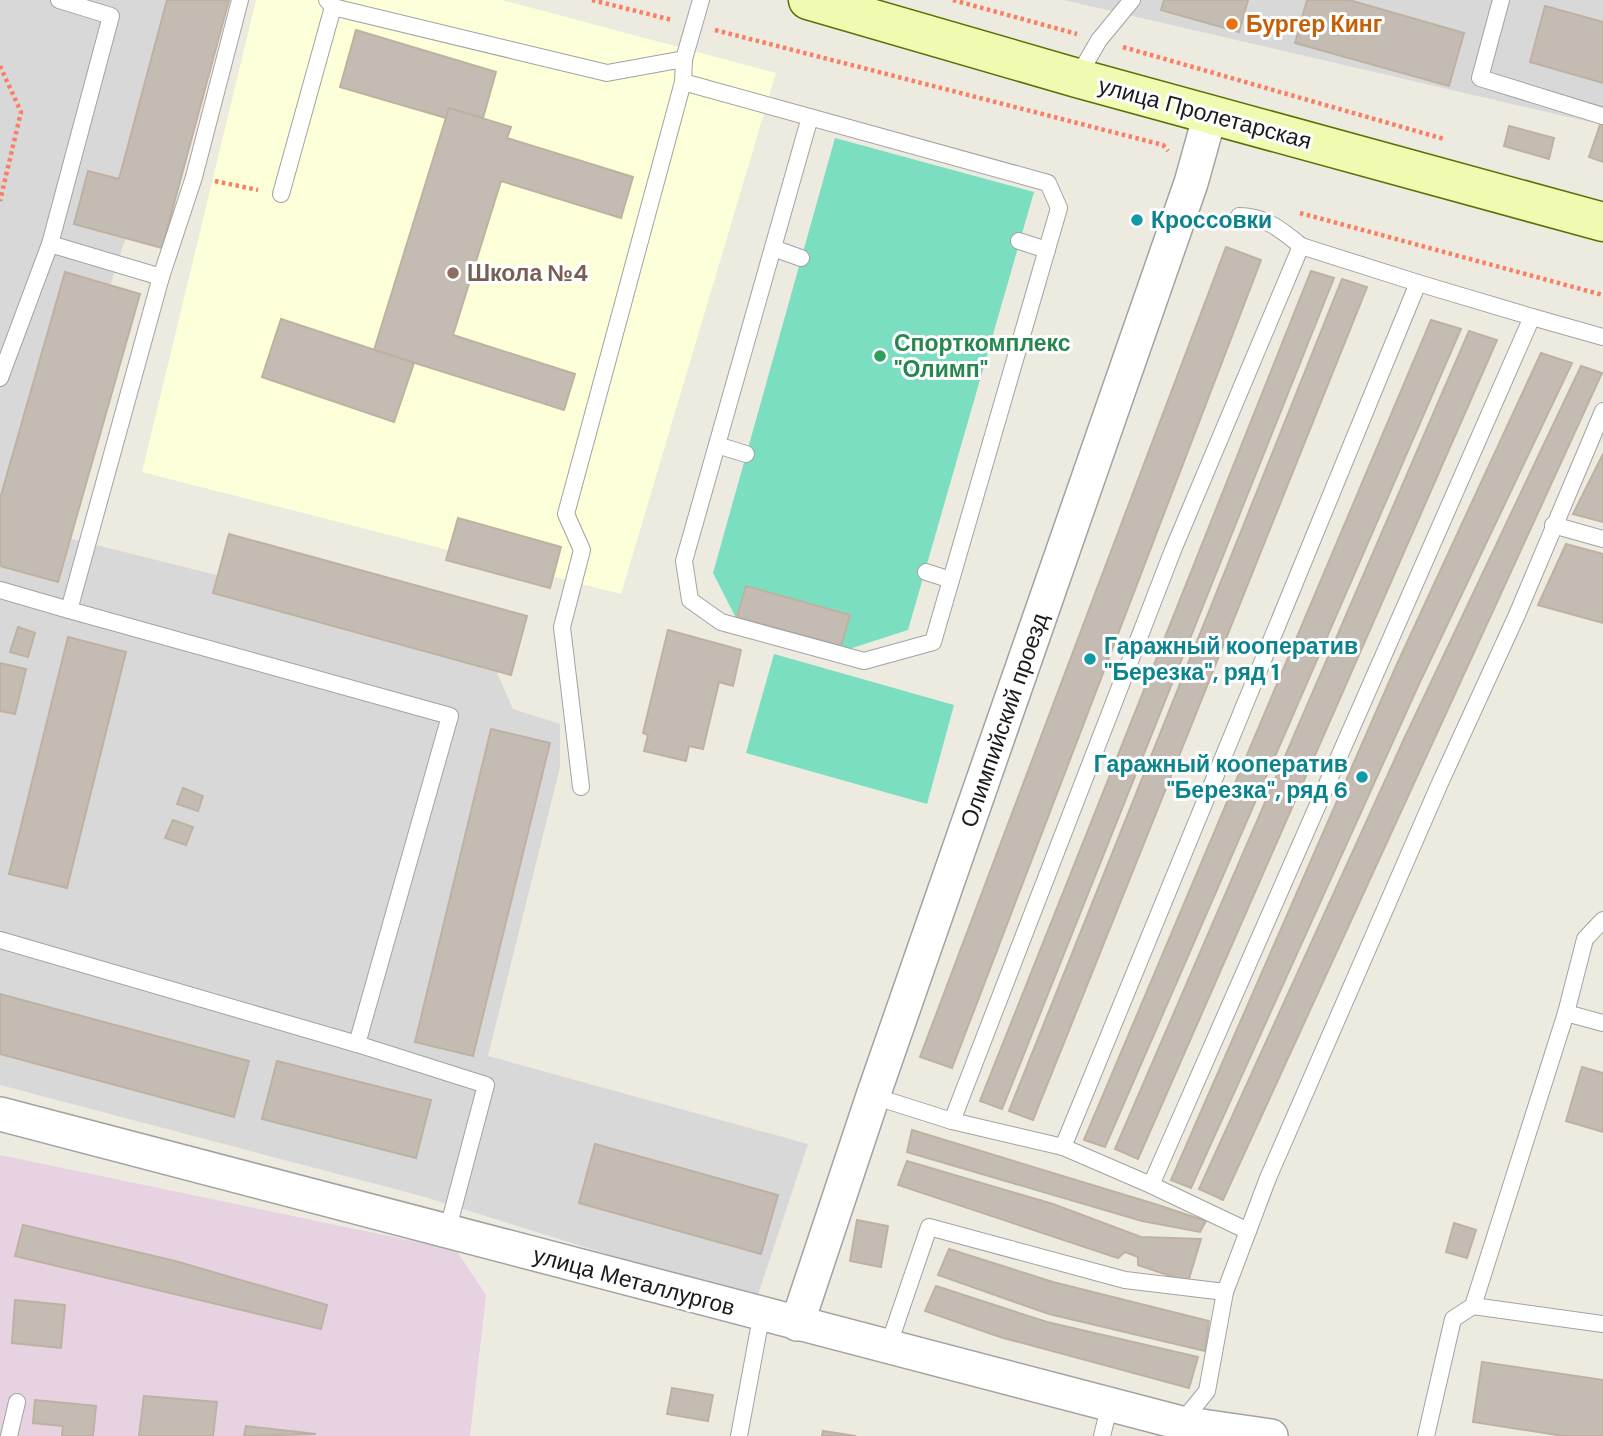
<svg xmlns="http://www.w3.org/2000/svg" width="1603" height="1436" viewBox="0 0 1603 1436" font-family="'DM Sans',sans-serif">
<style>
.residential{fill:#d9d8d8}
.industrial{fill:#e6d2e1}
.education{fill:#fcffd7}
.pitch{fill:#7cdec0}
.building{fill:#c4bcb3;stroke:#beb1a2;stroke-width:2}
.lines{fill:none;stroke-linecap:round;stroke-linejoin:round}
.lane-casing{stroke:#a2a2a2;stroke-width:18}
.street-casing{stroke:#a2a2a2;stroke-width:36}
.secondary-casing{stroke:#5c7004;stroke-width:41}
.path{stroke:#fb7e63;stroke-width:4.5;stroke-dasharray:3.5 3.5;stroke-linecap:butt}
.lane{stroke:#fff;stroke-width:16}
.street{stroke:#fff;stroke-width:33}
.secondary{stroke:#f0fab1;stroke-width:38}
.food-dot{fill:#e8710a;stroke:#fff;stroke-width:2.5}
.culture-dot{fill:#0f9aa8;stroke:#fff;stroke-width:2.5}
.education-dot{fill:#8d6e63;stroke:#fff;stroke-width:2.5}
.leisure-dot{fill:#2e9e5b;stroke:#fff;stroke-width:2.5}
.labels{text-anchor:middle;dominant-baseline:central;stroke-width:6;stroke-linejoin:round;paint-order:stroke}
.food-label{font-size:23px;font-weight:bold;fill:#c56008;stroke:#fff;text-anchor:start}
.street-label{font-size:23px;fill:#1b1b1b;stroke:#fff}
.culture-label{font-size:23px;font-weight:bold;fill:#0d838f;stroke:#fff;text-anchor:start}
.education-label{font-size:23px;font-weight:bold;fill:#785e54;stroke:#fff;text-anchor:start}
.leisure-label{font-size:23px;font-weight:bold;fill:#27864d;stroke:#fff;text-anchor:start}
</style>
<rect width="100%" height="100%" fill="#edeae0"/>
<!-- residential -->
<g class="residential">
<polygon points="0,0 202,0 32,529 483,641 513,709 560,724 560,767 488,1056 808,1144 756,1301 425,1197 0,1085"/>
<polygon points="1064,0 1603,0 1603,125"/>
</g>
<!-- industrial -->
<polygon class="industrial" points="0,1155 456,1250 486,1295 470,1436 0,1436"/>
<!-- education -->
<polygon class="education" points="256,0 502,0 776,73 621,594 142,472"/>
<!-- pitch -->
<g class="pitch">
<polygon points="835,138 1034,192 908,630 846,650 736,618 713,573"/>
<polygon points="774,654 954,705 927,804 746,753"/>
</g>
<!-- building -->
<g class="building">
<polygon points="167,0 229,0 162,248 74,224 88,171 119,179"/>
<polygon points="1164,0 1248,0 1239,32 1161,10"/>
<polygon points="1307,0 1349,0 1464,33 1449,86 1295,43"/>
<polygon points="1545,6 1603,22 1603,83 1530,62"/>
<polygon points="356,30 496,72 483,118 449,108 446,118 340,87"/>
<polygon points="449,108 511,127 507,138 633,177 621,218 501,181 453,335 575,374 564,410 374,350"/>
<polygon points="1601,122 1603,123 1603,162 1589,157"/>
<polygon points="1509,126 1554,138 1549,159 1504,146"/>
<polygon points="1226,247 1261,260 952,1068 920,1057"/>
<polygon points="1311,271 1334,278 1002,1109 980,1101"/>
<polygon points="65,272 140,294 58,582 0,566 0,499"/>
<polygon points="1342,279 1367,287 1033,1120 1009,1111"/>
<polygon points="281,319 414,363 394,422 262,377"/>
<polygon points="1431,320 1461,329 1105,1147 1084,1140"/>
<polygon points="1469,331 1497,340 1138,1159 1115,1149"/>
<polygon points="1541,353 1572,363 1419,684 1191,1188 1171,1180 1397,664"/>
<polygon points="1581,366 1602,373 1223,1200 1199,1189 1404,739"/>
<polygon points="1603,454 1603,522 1573,514"/>
<polygon points="458,518 561,547 550,588 446,560"/>
<polygon points="229,534 527,616 511,675 213,593"/>
<polygon points="1566,544 1603,554 1603,623 1538,605"/>
<polygon points="746,586 850,615 841,646 737,617"/>
<polygon points="18,627 35,633 28,657 10,652"/>
<polygon points="668,630 741,650 733,686 719,682 703,749 689,746 686,761 644,751 648,735 643,733"/>
<polygon points="68,637 126,652 67,888 9,874"/>
<polygon points="0,663 26,669 15,714 0,711"/>
<polygon points="491,729 550,743 473,1056 415,1042"/>
<polygon points="183,788 203,796 198,811 177,804"/>
<polygon points="173,820 193,827 186,845 165,838"/>
<polygon points="0,994 249,1061 234,1117 0,1054"/>
<polygon points="277,1061 431,1100 416,1158 262,1119"/>
<polygon points="1582,1067 1603,1073 1603,1132 1566,1121"/>
<polygon points="912,1130 1158,1205 1206,1221 1200,1232 1142,1221 907,1152"/>
<polygon points="595,1144 778,1195 761,1254 579,1203"/>
<polygon points="907,1161 1053,1204 1141,1237 1201,1239 1188,1282 1138,1265 1138,1257 1125,1252 1118,1258 898,1185"/>
<polygon points="857,1220 888,1226 881,1267 850,1261"/>
<polygon points="1454,1223 1476,1230 1467,1258 1446,1252"/>
<polygon points="23,1225 175,1261 327,1305 321,1329 15,1256"/>
<polygon points="949,1249 1053,1282 1209,1321 1205,1351 1049,1314 938,1275"/>
<polygon points="936,1286 1047,1322 1198,1357 1189,1388 1000,1337 925,1311"/>
<polygon points="15,1300 65,1305 61,1348 12,1343"/>
<polygon points="1482,1362 1603,1380 1603,1436 1564,1436 1473,1422"/>
<polygon points="672,1388 713,1395 708,1421 667,1414"/>
<polygon points="144,1396 217,1402 213,1436 139,1436"/>
<polygon points="35,1400 96,1406 93,1436 62,1436 63,1426 33,1423"/>
<polygon points="246,1426 316,1434 244,1436"/>
<polygon points="823,1431 856,1436 822,1436"/>
</g>
<g class="lines">
<!-- lane casing -->
<g class="lane-casing">
<g id="lane">
<polyline points="1501,0 1480,78 1603,116"/>
<polyline points="333,7 607,73 684,59 701,0"/>
<polyline points="1077,78 1099,40 1132,0"/>
<polyline points="683,82 1048,183 1059,208 933,642 864,661 721,622 690,600 684,561 810,117"/>
<polyline points="281,194 333,7 327,0"/>
<path d="M1239,216C1265,216 1282,230 1301,246"/>
<polyline points="1019,241 1047,250"/>
<polyline points="50,244 111,16 59,0"/>
<polyline points="773,248 801,258"/>
<polyline points="0,378 50,244 161,277 194,177 240,0"/>
<polyline points="717,445 746,454"/>
<polyline points="1553,525 1603,539"/>
<polyline points="926,572 951,580"/>
<polyline points="0,590 69,610 161,277"/>
<polyline points="69,610 450,716 357,1044"/>
<polyline points="581,787 562,627 582,550 566,514 683,82 684,59"/>
<polyline points="0,940 357,1044 486,1085 447,1232"/>
<polyline points="1566,1013 1585,939 1603,920"/>
<polyline points="871,1101 873,1096 952,1121 1063,1147 1418,283 1532,317"/>
<polyline points="952,1121 1173,550 1301,246 1418,283"/>
<polyline points="1063,1147 1151,1185"/>
<polyline points="1248,1231 1151,1185 1532,317 1603,337"/>
<polyline points="1473,1306 1603,1324"/>
<polyline points="888,1347 929,1227 1125,1280 1225,1292"/>
<polyline points="1181,1423 1207,1391 1225,1292 1268,1178 1440,783 1516,617 1603,411"/>
<polyline points="9,1436 17,1402"/>
<polyline points="739,1436 760,1323"/>
<polyline points="1102,1436 1110,1404"/>
<polyline points="1426,1436 1453,1319 1473,1306 1566,1013 1603,1023"/>
</g>
</g>
<!-- street casing -->
<g class="street-casing">
<g id="street">
<polyline points="0,1114 1181,1423 1271,1436"/>
<polyline points="797,1324 873,1096 1191,183 1210,115"/>
</g>
</g>
<!-- secondary casing -->
<g class="secondary-casing">
<polyline id="secondary" points="808,0 1077,78 1603,222"/>
</g>
<!-- path -->
<g class="path">
<polyline points="592,0 672,20"/>
<polyline points="953,0 1077,34"/>
<polyline points="715,30 1163,145 1168,151"/>
<polyline points="1123,47 1444,139"/>
<polyline points="0,66 21,112 0,201"/>
<polyline points="215,181 258,190"/>
<polyline points="1300,213 1603,295"/>
</g>
<!-- lane -->
<use href="#lane" class="lane"/>
<!-- street -->
<use href="#street" class="street"/>
<!-- secondary -->
<use href="#secondary" class="secondary"/>
</g>
<!-- markers -->
<circle class="food-dot" cx="1232" cy="24" r="7"/>
<g class="culture-dot">
<circle cx="1137" cy="220" r="7"/>
<circle cx="1090" cy="659" r="7"/>
<circle cx="1362" cy="777" r="7"/>
</g>
<circle class="education-dot" cx="453" cy="273" r="7"/>
<circle class="leisure-dot" cx="880" cy="356" r="7"/>
<g class="labels">
<!-- food labels -->
<g class="food-label">
<text x="1246" y="24">Бургер Кинг</text>
</g>
<!-- street labels -->
<g class="street-label">
<text transform="translate(1205 113) rotate(15)">улица Пролетарская</text>
<text transform="translate(1004 720) rotate(-71)">Олимпийский проезд</text>
<text transform="translate(634 1281) rotate(15)">улица Металлургов</text>
</g>
<!-- culture labels -->
<g class="culture-label">
<text x="1151" y="220">Кроссовки</text>
<text x="1104" y="646">Гаражный кооператив<tspan x="1104" dy="26">"Березка", ряд 1</tspan></text>
<text x="1348" y="764" text-anchor="end">Гаражный кооператив<tspan x="1348" dy="26">"Березка", ряд 6</tspan></text>
</g>
<!-- education labels -->
<g class="education-label">
<text x="467" y="273">Школа №4</text>
</g>
<!-- leisure labels -->
<g class="leisure-label">
<text x="894" y="343">Спорткомплекс<tspan x="894" dy="26">"Олимп"</tspan></text>
</g>
</g>
</svg>
